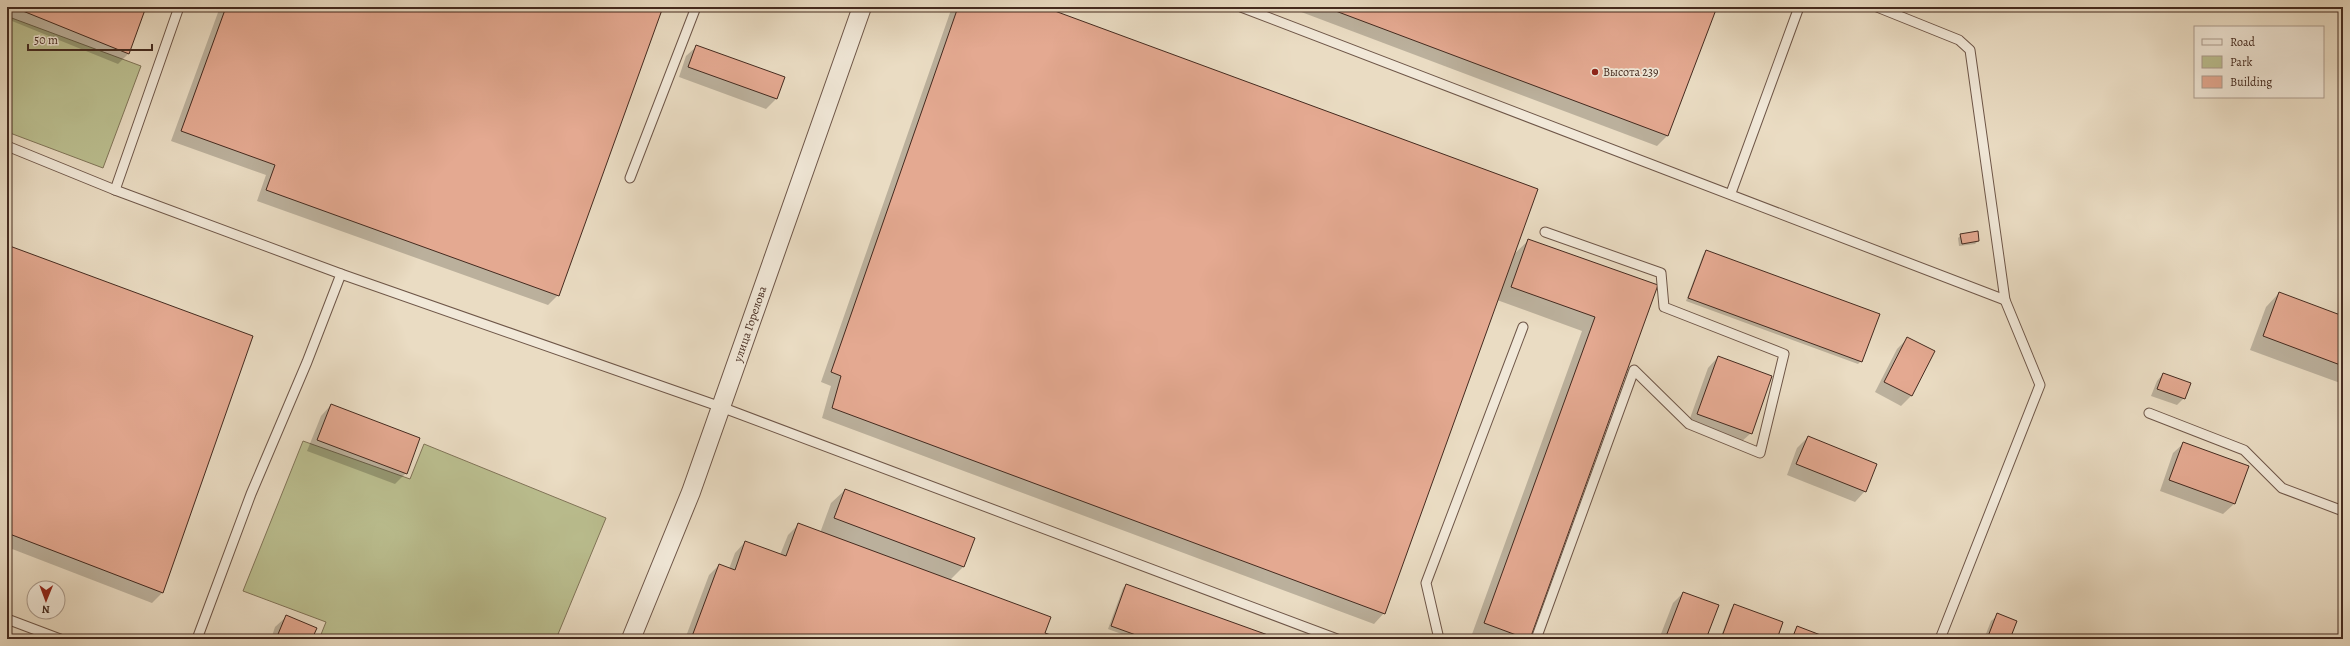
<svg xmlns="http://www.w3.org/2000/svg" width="2350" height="646" viewBox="0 0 2350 646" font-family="Alegreya,serif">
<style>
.green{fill:#bbbf90;stroke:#807458}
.shadow{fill:#0003}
.building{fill:#e4a991;stroke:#442a1f}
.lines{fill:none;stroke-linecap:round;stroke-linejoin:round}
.lane-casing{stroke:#6e5648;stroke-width:11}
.street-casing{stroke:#6e5648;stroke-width:20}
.lane{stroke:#f1e8d8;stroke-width:9}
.street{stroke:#f1e8d8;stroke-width:18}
.poi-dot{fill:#8f2418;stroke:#f1e8d8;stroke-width:1.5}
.labels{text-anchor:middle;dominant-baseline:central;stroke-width:3.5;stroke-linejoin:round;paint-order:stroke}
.poi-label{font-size:12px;fill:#442a1f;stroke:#f1e8d8;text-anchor:start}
.street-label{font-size:12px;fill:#442a1f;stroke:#f1e8d8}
</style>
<rect width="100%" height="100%" fill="#eadcc3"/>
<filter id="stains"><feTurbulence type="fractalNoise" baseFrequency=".005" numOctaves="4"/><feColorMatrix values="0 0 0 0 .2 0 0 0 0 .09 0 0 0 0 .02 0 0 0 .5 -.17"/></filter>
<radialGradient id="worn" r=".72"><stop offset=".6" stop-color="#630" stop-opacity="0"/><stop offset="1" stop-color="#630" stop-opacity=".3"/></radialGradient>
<!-- green -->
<g class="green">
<polygon points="9,17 141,66 103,168 10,133"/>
<polygon points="303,441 410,479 424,444 606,518 556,639 326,639 320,637 326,622 243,591"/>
</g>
<!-- shadow -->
<g class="shadow">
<polygon points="7,7 145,7 128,54 118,64 7,19"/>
<polygon points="220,7 662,7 558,295 548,305 257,201 266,175 171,141"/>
<polygon points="831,7 851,7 846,12"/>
<polygon points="952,7 1041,7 1512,256 1529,240 1657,286 1529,639 1477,639 1471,637 1582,331 1497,300 1384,613 1374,624 822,418 831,386 821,382"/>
<polygon points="1288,7 1716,7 1667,136 1657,146"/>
<polygon points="697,46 784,78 776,99 766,109 679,77 686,56"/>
<polygon points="1961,235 1978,241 1975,244 1959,246 1958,238"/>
<polygon points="7,246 162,593 152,603 7,547"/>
<polygon points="1706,251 1861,361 1858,364 1686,301 1703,255"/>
<polygon points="2279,293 2343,317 2343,384 2250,350 2266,307"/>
<polygon points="1907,339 1912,395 1901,406 1875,392 1897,349"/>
<polygon points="1718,357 1751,433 1740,443 1688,424 1708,368"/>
<polygon points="2163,374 2184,398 2177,405 2151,396 2157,381"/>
<polygon points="331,405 406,473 395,484 307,451 321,416"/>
<polygon points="1808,437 1865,491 1855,502 1787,475 1797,448"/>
<polygon points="2184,443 2247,466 2234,504 2223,514 2160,491 2173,453"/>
<polygon points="845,490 964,566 950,580 1044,634 1059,639 685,639 709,575 719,565 729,569 735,553 745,542 780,555 788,535 798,525 820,533 831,503"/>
<polygon points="1126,585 1276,639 1135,639 1108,629 1123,588"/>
<polygon points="1683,593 1705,639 1659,639 1673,603"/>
<polygon points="1734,606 1776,639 1720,639 1731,609"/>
<polygon points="1998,615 2009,639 1984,639 1991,621"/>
<polygon points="286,617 311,639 271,639 275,627"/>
<polygon points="1797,628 1828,639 1791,639"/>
</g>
<!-- building -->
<g class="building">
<polygon points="13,7 146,7 129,54"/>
<polygon points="226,7 663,7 559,296 266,190 275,165 181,131"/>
<polygon points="958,7 1044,7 1538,189 1385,614 832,408 841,376 831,372"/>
<polygon points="1325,7 1717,7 1668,136"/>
<polygon points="696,45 785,77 777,99 688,67"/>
<polygon points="1978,231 1979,241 1962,244 1960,234"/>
<polygon points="1528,239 1658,285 1530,639 1527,639 1484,623 1595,317 1511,287"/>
<polygon points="7,245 253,336 163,593 7,533"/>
<polygon points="1706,250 1880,314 1862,362 1688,298"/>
<polygon points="2279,292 2343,316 2343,366 2263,336"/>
<polygon points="1907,337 1935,351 1912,396 1884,382"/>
<polygon points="1718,356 1772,376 1752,434 1697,414"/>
<polygon points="2163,373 2191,383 2185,399 2157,389"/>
<polygon points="331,404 420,438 407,474 317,440"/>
<polygon points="1808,436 1877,464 1866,492 1796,464"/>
<polygon points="2183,442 2249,466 2235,504 2169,480"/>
<polygon points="845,489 975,538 964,567 834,518"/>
<polygon points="798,523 1051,617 1045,633 1062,639 691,639 719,564 735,570 745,541 786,556"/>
<polygon points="1126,584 1279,639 1147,639 1111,626"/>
<polygon points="1683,592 1719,605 1706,639 1665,639"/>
<polygon points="1734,604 1783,622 1777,639 1721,639"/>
<polygon points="1997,613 2017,621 2010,639 1987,639"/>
<polygon points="286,615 317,628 312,639 276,639"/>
<polygon points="1797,626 1831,639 1792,639"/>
</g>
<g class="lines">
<!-- lane casing -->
<g class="lane-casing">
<g id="lane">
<polyline points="1241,7 2005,300"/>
<polyline points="1877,7 1959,40 1970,50 2005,300 2040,385 1940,639"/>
<polyline points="7,146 115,190 341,274"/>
<polyline points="630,178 696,7"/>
<polyline points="115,190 179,7"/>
<polyline points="1731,193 1799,7"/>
<polyline points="2149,413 2244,450 2282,488 2343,511"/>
<polyline points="7,619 60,639"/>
<polyline points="197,639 251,494 307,362 341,274 721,407 1337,639"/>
<polyline points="1439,639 1426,583 1523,327"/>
<polyline points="1536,639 1634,370 1689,424 1760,453 1784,354 1664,307 1661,273 1545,232"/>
</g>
</g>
<!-- street casing -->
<g class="street-casing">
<polyline id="street" points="631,639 691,492 862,7"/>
</g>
<!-- lane -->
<use href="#lane" class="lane"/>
<!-- street -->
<use href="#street" class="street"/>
</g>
<!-- markers -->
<circle class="poi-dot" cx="1595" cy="72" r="4"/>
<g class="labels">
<!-- poi labels -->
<g class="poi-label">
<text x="1603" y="72">Высота 239</text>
</g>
<!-- street labels -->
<g class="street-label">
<text transform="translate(750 324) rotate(-71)">улица Горелова</text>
</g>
</g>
<!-- margin -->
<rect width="2350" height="646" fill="none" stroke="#eadcc3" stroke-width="24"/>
<rect x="8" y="8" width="2334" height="630" fill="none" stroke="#442a1f" stroke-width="2"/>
<rect x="12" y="12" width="2326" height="622" fill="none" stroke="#442a1f"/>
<!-- legend -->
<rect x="2194" y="26" width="130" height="72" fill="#f1e8d8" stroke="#ac9c8e"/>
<rect x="2202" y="39" width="20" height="6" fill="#f1e8d8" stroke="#ac9c8e"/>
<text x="2230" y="46" font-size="12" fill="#442a1f">Road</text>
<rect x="2202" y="56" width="20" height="12" fill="#bbbf90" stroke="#ac9c8e"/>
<text x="2230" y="66" font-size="12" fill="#442a1f">Park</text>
<rect x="2202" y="76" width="20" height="12" fill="#e4a991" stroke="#ac9c8e"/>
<text x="2230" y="86" font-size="12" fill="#442a1f">Building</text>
<!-- north arrow -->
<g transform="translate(46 600) rotate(181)"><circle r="19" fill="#f1e8d8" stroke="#ac9c8e"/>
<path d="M0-3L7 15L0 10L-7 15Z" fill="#8f2418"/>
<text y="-6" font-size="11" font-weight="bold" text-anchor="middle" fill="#442a1f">N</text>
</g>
<!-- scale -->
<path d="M28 44v6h124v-6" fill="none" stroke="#442a1f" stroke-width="2"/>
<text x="34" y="44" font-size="12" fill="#442a1f" stroke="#f1e8d8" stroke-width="3" paint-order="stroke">50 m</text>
<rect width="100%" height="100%" filter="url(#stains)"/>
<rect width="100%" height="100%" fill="url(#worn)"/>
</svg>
